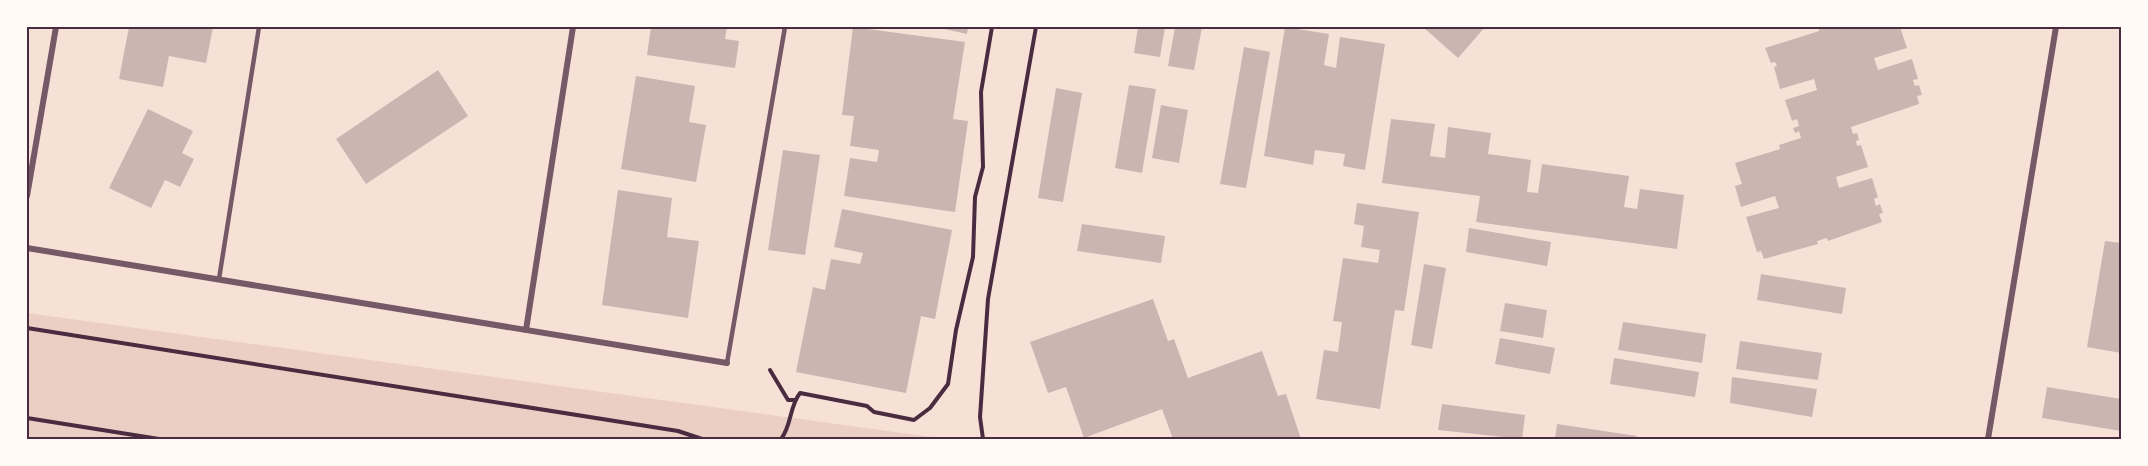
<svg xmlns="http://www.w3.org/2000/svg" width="2148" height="466" viewBox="0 0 2148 466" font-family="'Roboto Serif',serif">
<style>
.green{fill:#ebcfc5}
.building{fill:#ccb4b1}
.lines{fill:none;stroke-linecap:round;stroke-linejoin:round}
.path{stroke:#4a2c40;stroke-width:4}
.service{stroke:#755966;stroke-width:4.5}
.minor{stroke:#755966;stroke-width:6}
.neatline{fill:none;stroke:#4a2c40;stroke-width:2}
</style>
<rect width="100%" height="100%" fill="#f7e1d7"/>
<!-- green -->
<polygon class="green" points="27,313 946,439 27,439"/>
<!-- building -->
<g class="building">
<polygon points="129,27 213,27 206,63 169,56 163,87 119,79"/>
<polygon points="651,27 727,27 725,39 739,41 735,68 647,55"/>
<polygon points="853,27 965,42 953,119 968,121 955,212 844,196 850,158 877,162 879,150 850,146 854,116 842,115"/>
<polygon points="935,27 968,27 967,34"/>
<polygon points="1138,27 1165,27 1160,57 1134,53"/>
<polygon points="1175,27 1202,27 1194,70 1168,66"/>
<polygon points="1285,27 1329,34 1324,65 1336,68 1340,37 1385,44 1365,170 1343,166 1345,154 1315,150 1313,165 1264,156"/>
<polygon points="1423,27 1485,27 1458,58"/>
<polygon points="1822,27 1900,27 1907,48 1874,58 1878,70 1912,59 1918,79 1913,80 1915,86 1919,85 1922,95 1917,96 1919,104 1851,127 1853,134 1857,133 1859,140 1856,141 1857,146 1861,145 1868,167 1836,177 1839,188 1872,178 1878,197 1874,199 1876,206 1880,204 1883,213 1879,214 1882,222 1828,241 1827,238 1817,241 1818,244 1764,259 1761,251 1757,252 1746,217 1779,208 1775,196 1741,207 1735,186 1742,184 1735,163 1780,149 1779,145 1801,138 1799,131 1795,133 1793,128 1799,126 1797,119 1792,121 1785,100 1817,90 1814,79 1780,89 1774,67 1777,66 1775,62 1771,63 1765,48 1819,31 1819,28"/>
<polygon points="1244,47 1270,52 1246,188 1220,184"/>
<polygon points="438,70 468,116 366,184 336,139"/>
<polygon points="636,76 695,86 689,122 706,125 696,182 621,169"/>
<polygon points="1129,85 1156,89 1142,173 1115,168"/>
<polygon points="1056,88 1082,93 1063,202 1038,198"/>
<polygon points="1161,105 1188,110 1179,163 1152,158"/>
<polygon points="148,109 193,131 182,153 194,159 180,187 165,180 151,208 109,188"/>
<polygon points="1391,119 1435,124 1430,156 1445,158 1448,127 1491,133 1488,154 1531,160 1527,192 1538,193 1542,164 1629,176 1624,207 1637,209 1640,189 1684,195 1677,249 1476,222 1480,196 1382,183"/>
<polygon points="783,150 820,155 805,255 768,250"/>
<polygon points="618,190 672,198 667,237 699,241 688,318 602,305"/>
<polygon points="1357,203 1419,212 1404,311 1395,310 1380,409 1316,399 1324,350 1338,352 1342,322 1333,321 1343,258 1378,263 1380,250 1361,247 1364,226 1354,224"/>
<polygon points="842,209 952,230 935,319 921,316 906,393 796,372 813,287 825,290 831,259 860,264 863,253 834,247"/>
<polygon points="1082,224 1165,236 1161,263 1077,251"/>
<polygon points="1469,228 1551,242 1547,266 1466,252"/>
<polygon points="2105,241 2121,243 2121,353 2087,347"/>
<polygon points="1424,264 1446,268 1432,349 1411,345"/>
<polygon points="1761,274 1846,288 1842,314 1757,300"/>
<polygon points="1153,299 1168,341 1174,339 1188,378 1262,351 1278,396 1286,394 1301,439 1173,439 1162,409 1084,438 1066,387 1048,393 1030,342"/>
<polygon points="1505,303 1547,310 1543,338 1500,331"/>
<polygon points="1623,322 1706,334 1702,363 1618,350"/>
<polygon points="1500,338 1555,348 1550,374 1495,364"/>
<polygon points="1740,341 1822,353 1818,380 1736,369"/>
<polygon points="1614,358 1699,372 1695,397 1610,384"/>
<polygon points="1732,377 1817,389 1812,417 1730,403"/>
<polygon points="2047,387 2121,399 2121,431 2042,418"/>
<polygon points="1442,404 1525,415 1522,439 1438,430"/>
<polygon points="1557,424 1637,436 1636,439 1555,439"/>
</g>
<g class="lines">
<!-- path -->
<g class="path">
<polyline points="27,328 678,431 702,439"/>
<polyline points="770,370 788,400 795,400"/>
<polyline points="27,418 159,439"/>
<path d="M781,439C792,425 789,407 800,393L867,406L874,412L914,420L930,408L948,384L956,330L973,257L975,197L983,167L981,92L992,27"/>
<polyline points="983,439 980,417 988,299 1036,27"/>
</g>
<!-- service -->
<g class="service">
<polyline points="219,279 259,27"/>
<polyline points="727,363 785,27"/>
</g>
<!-- minor -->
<g class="minor">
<polyline points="27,196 56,27"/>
<polyline points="27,248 727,363"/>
<polyline points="526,330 573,27"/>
<polyline points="1988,439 2056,27"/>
</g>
</g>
<!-- border -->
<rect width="2148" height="466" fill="none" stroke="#fffaf5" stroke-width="57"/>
<rect x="28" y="28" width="2092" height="410" class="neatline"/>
</svg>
